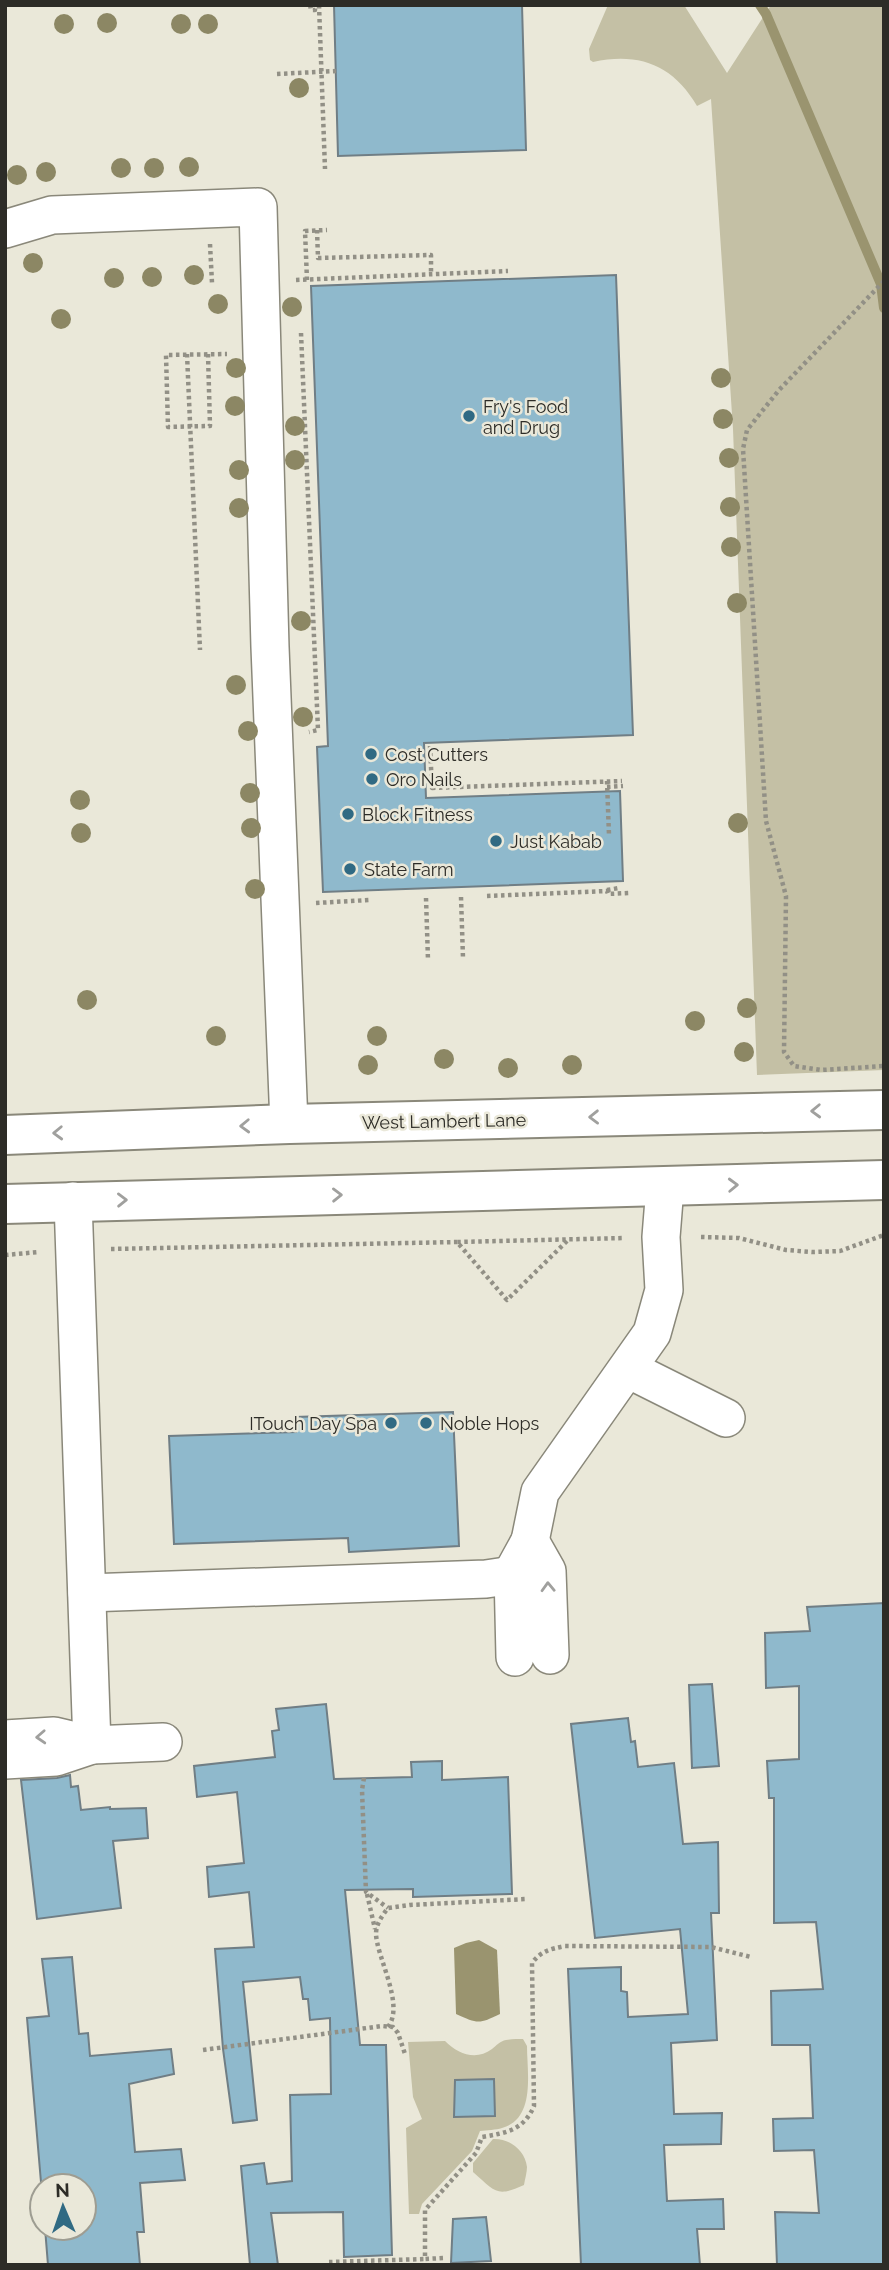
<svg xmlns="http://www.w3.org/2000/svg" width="889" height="2270" viewBox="0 0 889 2270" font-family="Raleway,sans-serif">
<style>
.green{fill:#c4c0a5;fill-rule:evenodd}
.water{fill:#9a946f}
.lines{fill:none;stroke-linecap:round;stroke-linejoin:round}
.stream{stroke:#9a946f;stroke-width:10}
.building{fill:#8fb9cc;stroke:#707e85;stroke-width:2}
.minor-casing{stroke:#8a887a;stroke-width:40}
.major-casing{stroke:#8a887a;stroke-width:42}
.path{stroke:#929086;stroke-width:4.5;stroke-dasharray:3.5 3.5;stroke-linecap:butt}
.minor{stroke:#fff;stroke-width:37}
.major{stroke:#fff;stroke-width:38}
.tree{fill:#8c8764}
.oneway{stroke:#a0a09e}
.poi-dot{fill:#306a83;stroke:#eae8d9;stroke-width:2.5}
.labels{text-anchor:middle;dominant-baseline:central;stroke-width:5;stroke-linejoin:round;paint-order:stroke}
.poi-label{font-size:18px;fill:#2d2c27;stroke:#eae8d9;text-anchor:start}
.street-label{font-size:18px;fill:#2d2c27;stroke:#eae8d9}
</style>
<rect width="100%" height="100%" fill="#eae8d9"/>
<!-- green -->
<g class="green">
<path d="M608,5H684L727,73L771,5H884V1070L757,1075L733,429L711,99L697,106C673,65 639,52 593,62L590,60L589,49Z"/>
<path d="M523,2039L527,2046C527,2072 536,2119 502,2128C496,2130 487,2130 480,2131L472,2151L422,2204L419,2214H409L406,2128L422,2119L413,2097L408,2042L445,2041C458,2054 476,2061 492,2049C496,2046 500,2041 506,2040C511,2039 518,2039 523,2039ZM494,2079V2116H454L455,2080Z"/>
<path d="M493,2139C509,2138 525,2150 527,2167C527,2172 525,2179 524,2185C496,2198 495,2191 473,2172V2163Z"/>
</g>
<!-- water -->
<path class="water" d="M479,1940L497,1950L500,2014C479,2024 478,2024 456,2014L454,1948L466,1943Z"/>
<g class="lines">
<!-- stream -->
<polyline class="stream" points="760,5 766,14 881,284 884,308"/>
</g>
<!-- building -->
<g class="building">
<polygon points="334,5 522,5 526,150 338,156"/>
<polygon points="616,275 633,735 424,743 426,798 620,791 623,881 323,892 317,747 328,746 311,286"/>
<polygon points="453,1412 459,1546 349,1552 348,1538 174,1544 169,1436 296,1432 295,1417"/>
<polygon points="884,1603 884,2265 777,2265 775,2212 819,2213 814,2150 774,2151 773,2119 813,2118 810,2045 772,2045 771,1991 823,1989 816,1922 774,1923 774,1798 769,1798 767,1761 799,1759 799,1686 766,1688 765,1633 810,1631 807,1607"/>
<polygon points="712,1684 719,1766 692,1768 689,1685"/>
<polygon points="326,1704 334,1779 412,1777 411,1762 442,1761 442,1780 508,1777 512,1894 413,1897 413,1889 345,1890 360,2045 386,2045 392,2255 344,2257 343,2212 271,2213 278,2265 250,2265 241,2166 264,2163 267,2184 292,2181 290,2095 331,2094 330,2018 310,2020 308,1999 303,1999 300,1977 243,1982 257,2120 233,2123 223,2049 215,1949 254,1947 249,1892 209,1897 207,1867 244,1863 237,1792 197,1797 194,1766 275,1757 272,1731 279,1730 276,1709"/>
<polygon points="628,1718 631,1742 635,1741 638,1767 674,1763 683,1844 718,1842 719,1913 711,1913 717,2040 671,2043 674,2114 722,2113 721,2144 664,2145 667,2201 723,2199 724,2229 697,2229 700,2265 581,2265 568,1969 621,1967 621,1991 627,1992 628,2017 688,2014 680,1929 595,1938 571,1724"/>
<polygon points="70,1775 71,1787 78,1786 81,1810 110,1807 110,1809 146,1808 148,1838 113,1841 121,1908 37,1919 21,1780 57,1778"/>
<polygon points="72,1957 79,2034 88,2033 90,2056 171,2049 174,2074 129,2084 135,2152 181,2149 185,2180 140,2183 144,2232 137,2232 140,2265 48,2265 45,2228 84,2228 84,2186 42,2186 42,2194 27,2018 49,2016 42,1959"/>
<polygon points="494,2079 495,2116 454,2117 455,2080"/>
<polygon points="486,2217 491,2261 451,2263 453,2219"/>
</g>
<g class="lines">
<!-- minor casing -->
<g class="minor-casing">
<g id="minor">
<polyline points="5,229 52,215 258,207 270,647 289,1124"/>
<polyline points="73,1201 92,1745 163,1742"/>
<polyline points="628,1369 726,1418"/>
<polyline points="530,1541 540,1492 652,1333 664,1290 661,1237 665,1187"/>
<polyline points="87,1593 486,1579 513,1575"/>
<polyline points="515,1657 513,1572 530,1541 547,1571 550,1655"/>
<polyline points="5,1739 54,1736 92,1745 56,1757 5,1760"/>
</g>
</g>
<!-- major casing -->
<g class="major-casing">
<g id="major">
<polyline points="5,1135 289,1124 884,1110"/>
<polyline points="5,1204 884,1180"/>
</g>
</g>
<!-- path -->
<g class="path">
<polyline points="310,5 311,10 315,10 315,5"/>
<polyline points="319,5 325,169"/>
<polyline points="277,74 336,71"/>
<polyline points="317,230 318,258 431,255 431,274"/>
<polyline points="210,244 212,283"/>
<polyline points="296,280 508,271"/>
<polyline points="307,280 305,231 327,230"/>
<polyline points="884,281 779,390 747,430 743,449 766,821 786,896 784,1052 794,1066 821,1070 884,1066"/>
<polyline points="301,333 318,730 309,732"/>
<polyline points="187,354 200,650"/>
<polyline points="208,354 210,426 168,427 166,355 227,354"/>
<polyline points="430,746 432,788 622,781"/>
<polyline points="607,781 609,835"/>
<polyline points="607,787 623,786"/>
<polyline points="607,890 619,888"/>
<polyline points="487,896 607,891 608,894 629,893"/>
<polyline points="461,897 463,958"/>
<polyline points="426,898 428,960"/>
<polyline points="316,903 369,900"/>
<polyline points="701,1237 739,1238 786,1250 812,1252 840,1251 884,1235"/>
<polyline points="567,1241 507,1300 457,1242 625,1238"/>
<polyline points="111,1249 457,1242"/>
<polyline points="5,1255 39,1252"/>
<polyline points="364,1778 362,1790 366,1892 388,1908"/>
<polyline points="367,1894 375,1929"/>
<path d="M388,2027C405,2005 377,1958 376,1934C376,1924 382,1916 388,1908L410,1905L527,1899"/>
<polyline points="203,2050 382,2026 393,2027 398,2033 405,2054"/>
<path d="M443,2258L425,2259V2210L476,2153L482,2137C506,2133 524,2130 534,2106L532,1963C541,1951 550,1949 565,1946L711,1947L751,1957"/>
<polyline points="329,2262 425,2259"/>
</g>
<!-- minor -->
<use href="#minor" class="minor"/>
<!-- major -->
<use href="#major" class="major"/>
</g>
<!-- trees -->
<g class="tree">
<circle cx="107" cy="23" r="10"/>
<circle cx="64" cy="24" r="10"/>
<circle cx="181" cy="24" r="10"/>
<circle cx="208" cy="24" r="10"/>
<circle cx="299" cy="88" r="10"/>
<circle cx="189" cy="167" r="10"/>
<circle cx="121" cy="168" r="10"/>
<circle cx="154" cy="168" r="10"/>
<circle cx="46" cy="172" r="10"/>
<circle cx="17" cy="175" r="10"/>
<circle cx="33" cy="263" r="10"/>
<circle cx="194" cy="275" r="10"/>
<circle cx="152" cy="277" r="10"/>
<circle cx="114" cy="278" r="10"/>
<circle cx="218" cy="304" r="10"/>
<circle cx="292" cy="307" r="10"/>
<circle cx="61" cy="319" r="10"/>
<circle cx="236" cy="368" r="10"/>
<circle cx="721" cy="378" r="10"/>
<circle cx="235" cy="406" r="10"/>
<circle cx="723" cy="419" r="10"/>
<circle cx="295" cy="426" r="10"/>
<circle cx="729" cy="458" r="10"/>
<circle cx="295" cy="460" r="10"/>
<circle cx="239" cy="470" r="10"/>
<circle cx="730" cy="507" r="10"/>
<circle cx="239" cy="508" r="10"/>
<circle cx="731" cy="547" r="10"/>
<circle cx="737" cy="603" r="10"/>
<circle cx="301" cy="621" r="10"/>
<circle cx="236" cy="685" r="10"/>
<circle cx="303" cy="717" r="10"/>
<circle cx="248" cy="731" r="10"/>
<circle cx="250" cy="793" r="10"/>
<circle cx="80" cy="800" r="10"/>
<circle cx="738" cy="823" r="10"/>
<circle cx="251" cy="828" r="10"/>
<circle cx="81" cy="833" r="10"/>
<circle cx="255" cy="889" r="10"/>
<circle cx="87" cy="1000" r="10"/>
<circle cx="747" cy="1008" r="10"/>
<circle cx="695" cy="1021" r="10"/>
<circle cx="216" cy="1036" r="10"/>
<circle cx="377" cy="1036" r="10"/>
<circle cx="744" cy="1052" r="10"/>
<circle cx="444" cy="1059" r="10"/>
<circle cx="368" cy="1065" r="10"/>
<circle cx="572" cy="1065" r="10"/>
<circle cx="508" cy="1068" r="10"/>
</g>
<!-- one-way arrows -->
<defs><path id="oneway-chevron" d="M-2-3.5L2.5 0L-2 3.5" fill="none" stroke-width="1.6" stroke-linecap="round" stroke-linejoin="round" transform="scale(1.75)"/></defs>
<g class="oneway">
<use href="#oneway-chevron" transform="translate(816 1111) rotate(178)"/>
<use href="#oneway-chevron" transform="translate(594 1117) rotate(179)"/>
<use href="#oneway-chevron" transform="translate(245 1126) rotate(178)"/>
<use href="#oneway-chevron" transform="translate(58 1133) rotate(178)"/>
<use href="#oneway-chevron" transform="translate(733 1185) rotate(-2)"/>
<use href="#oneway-chevron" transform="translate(337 1195) rotate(-1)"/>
<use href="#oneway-chevron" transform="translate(122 1200) rotate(-1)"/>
<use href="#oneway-chevron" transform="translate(548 1587) rotate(-92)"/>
<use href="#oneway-chevron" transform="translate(41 1737) rotate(177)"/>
</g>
<!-- markers -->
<g class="poi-dot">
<circle cx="469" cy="416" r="7"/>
<circle cx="371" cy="754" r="7"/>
<circle cx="372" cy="779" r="7"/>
<circle cx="348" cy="814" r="7"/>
<circle cx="496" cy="841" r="7"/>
<circle cx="350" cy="869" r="7"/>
<circle cx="391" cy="1423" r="7"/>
<circle cx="426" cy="1423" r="7"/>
</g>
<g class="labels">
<!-- poi labels -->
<g class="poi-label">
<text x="483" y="406">Fry's Food<tspan x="483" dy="21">and Drug</tspan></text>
<text x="385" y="754">Cost Cutters</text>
<text x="386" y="779">Oro Nails</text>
<text x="362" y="814">Block Fitness</text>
<text x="510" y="841">Just Kabab</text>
<text x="364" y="869">State Farm</text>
<text x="377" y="1423" text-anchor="end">ITouch Day Spa</text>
<text x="440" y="1423">Noble Hops</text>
</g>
<!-- street labels -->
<g class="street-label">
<text transform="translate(444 1121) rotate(-1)">West Lambert Lane</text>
</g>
</g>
<!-- border -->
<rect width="889" height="2270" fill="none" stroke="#2d2c27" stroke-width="14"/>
<!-- north arrow -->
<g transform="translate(63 2207) rotate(358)"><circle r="33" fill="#eae8d9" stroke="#9e9d92" stroke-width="2"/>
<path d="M0-5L12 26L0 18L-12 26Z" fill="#306a83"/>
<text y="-10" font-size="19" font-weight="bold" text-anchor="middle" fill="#2d2c27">N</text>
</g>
</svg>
